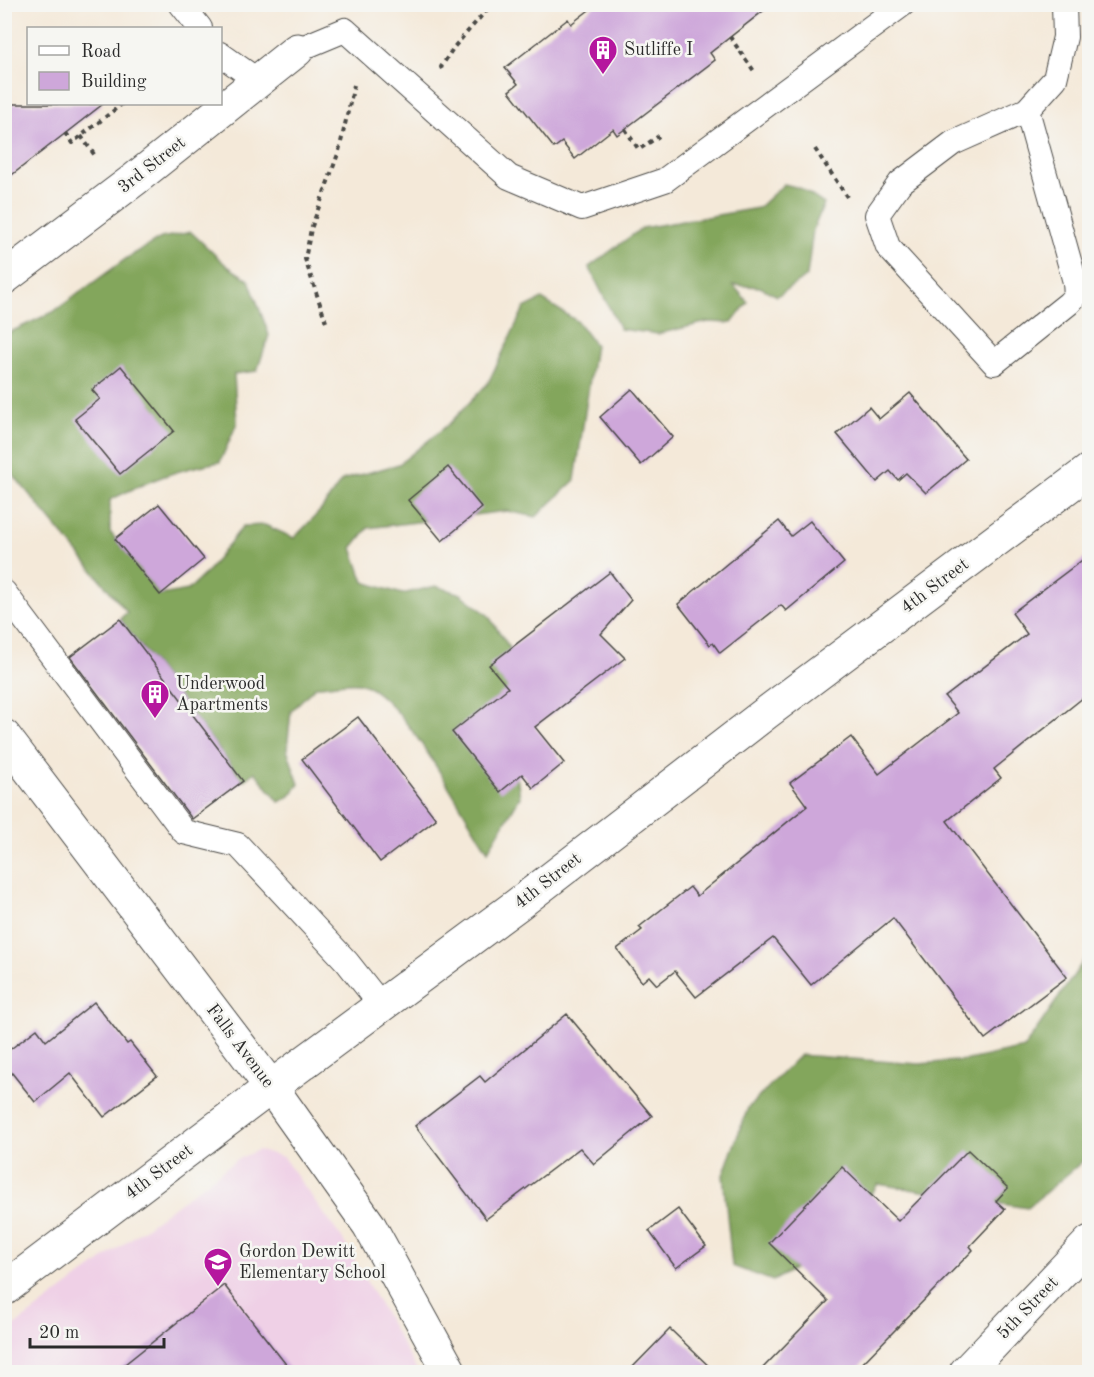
<svg xmlns="http://www.w3.org/2000/svg" width="1094" height="1377" viewBox="0 0 1094 1377" font-family="'Old Standard TT',serif">
<style>
.built{fill:#efd0e6}
.forest{fill:#83a65b;stroke:#576843;stroke-width:1.5}
.building{fill:#cea7da}
.lines{fill:none;stroke-linecap:round;stroke-linejoin:round}
.service-casing{stroke:#494845;stroke-width:26}
.minor-casing{stroke:#494845;stroke-width:35}
.tertiary-casing{stroke:#494845;stroke-width:35}
.path{stroke:#494845;stroke-width:4;stroke-dasharray:4.5 4.5;stroke-linecap:butt}
.service{stroke:#fff;stroke-width:24}
.minor{stroke:#fff;stroke-width:33}
.tertiary{stroke:#fff;stroke-width:33}
.labels{text-anchor:middle;dominant-baseline:central;stroke-width:5;stroke-linejoin:round;paint-order:stroke}
.poi-label{font-size:18px;fill:#2b2b2b;stroke:#f6f6f2;text-anchor:start}
.street-label{font-size:18px;fill:#2b2b2b;stroke:#f6f6f2}
</style>
<rect width="100%" height="100%" fill="#f6f6f2"/>
<filter id="ink" filterUnits="userSpaceOnUse"><feTurbulence type="fractalNoise" baseFrequency=".0167" numOctaves="2"/><feDisplacementMap in="SourceGraphic" scale="12" xChannelSelector="R" yChannelSelector="G"/><feConvolveMatrix kernelMatrix="1 2 1 2 8 2 1 2 1" color-interpolation-filters="sRGB"/></filter>
<filter id="wash" filterUnits="userSpaceOnUse"><feTurbulence type="fractalNoise" baseFrequency=".008" numOctaves="4" result="noise"/><feDisplacementMap in="SourceGraphic" scale="24" xChannelSelector="R" yChannelSelector="G"/><feGaussianBlur stdDeviation="1.35" result="paint"/><feColorMatrix in="noise" values="0 0 0 0 0 0 0 0 0 0 0 0 0 0 0 0 0 1.4 0 .05"/><feComposite in="paint" operator="in"/></filter>
<g filter="url(#wash)">
<rect width="100%" height="100%" fill="#f4e9d9"/>
<!-- built -->
<polygon class="built" points="258,1150 283,1157 343,1240 418,1372 5,1372 5,1333 236,1160"/>
<!-- forest -->
<g class="forest">
<polygon points="784,184 800,188 824,204 813,230 807,276 777,296 760,287 733,285 748,302 732,323 708,322 658,334 620,329 589,267 642,228 758,208"/>
<path d="M191,232L227,266L249,280L269,335L257,371L234,374L237,423L220,462C177,469 148,481 110,500V532L161,595L188,590L207,572L243,526L265,525L294,538L321,510L342,480L399,464L450,423L488,383L524,308L542,299L577,321L595,345L575,480L536,517L507,511L368,528L352,548L364,582L402,594L436,586L461,594L488,615L517,659L507,704L520,797L488,851C461,811 405,699 362,684C351,680 329,686 316,686L291,711L287,750L299,784L290,796L279,802L255,772L243,781L120,619L127,612L5,465L4,335L53,312L127,258L161,238Z"/>
<polygon points="1089,953 1089,1156 1027,1208 878,1184 834,1247 773,1281 732,1266 723,1175 748,1108 800,1055 919,1064 968,1060 1024,1048"/>
</g>
<g id="blocks">
<!-- building -->
<g class="building">
<polygon points="597,4 772,4 710,53 715,60 617,135 613,129 575,159 562,142 554,148 509,91 518,84 505,68 568,19 571,24"/>
<polygon points="4,104 103,104 4,181"/>
<polygon points="121,366 174,431 120,474 75,419 100,399 92,390"/>
<polygon points="632,389 673,437 641,465 600,417"/>
<polygon points="910,393 966,459 926,493 906,473 898,480 890,471 877,482 837,434 869,407 879,419"/>
<polygon points="448,467 482,508 442,541 408,500"/>
<polygon points="159,504 204,559 160,595 115,539"/>
<polygon points="779,521 791,536 810,521 844,563 786,611 781,605 720,653 713,643 710,645 678,604"/>
<polygon points="1089,555 1089,693 994,769 1001,778 947,821 1067,977 985,1039 893,918 811,985 773,938 696,997 675,971 657,985 649,976 642,982 617,949 642,930 639,927 690,887 697,896 807,806 790,783 851,737 879,774 958,713 945,697 1027,634 1012,613"/>
<polygon points="610,572 631,600 601,634 625,658 535,727 564,763 533,788 522,774 500,792 452,732 508,688 489,665"/>
<polygon points="120,619 243,781 192,819 70,657"/>
<polygon points="358,717 436,819 380,862 302,759"/>
<polygon points="94,1002 127,1044 130,1042 157,1076 104,1117 70,1073 35,1102 4,1063 4,1054 37,1029 46,1041"/>
<polygon points="567,1014 652,1116 594,1164 580,1148 486,1219 415,1126 480,1076 485,1082"/>
<polygon points="968,1150 1008,1188 996,1201 1005,1209 970,1246 973,1250 854,1372 759,1372 828,1301 769,1243 842,1167 898,1221"/>
<polygon points="678,1209 706,1246 676,1268 649,1231"/>
<polygon points="224,1285 292,1372 115,1372"/>
<polygon points="670,1329 715,1372 628,1372"/>
</g>
</g>
</g>
<g filter="url(#ink)">
<use href="#blocks" fill-opacity="0" stroke="#494845" stroke-width="1.5"/>
<g class="lines">
<!-- service casing -->
<g class="service-casing">
<g id="service">
<polyline points="181,4 200,28"/>
<polyline points="297,50 345,30 509,177 582,208 665,180 903,4"/>
<polyline points="220,54 258,81"/>
<polyline points="1027,110 1075,282 1076,295 1069,303 994,363 888,247 877,215 900,183 953,143 1027,110 1055,79 1065,37 1064,4"/>
<polyline points="4,592 184,832 238,845 347,962 381,1005"/>
</g>
</g>
<!-- minor casing -->
<g class="minor-casing">
<g id="minor">
<polyline points="4,278 135,179 297,50"/>
<polyline points="4,736 271,1087 369,1225 450,1372"/>
<polyline points="966,1372 1090,1242"/>
</g>
</g>
<!-- tertiary casing -->
<g class="tertiary-casing">
<polyline id="tertiary" points="4,1289 271,1087 517,905 766,713 1090,470"/>
</g>
<!-- path -->
<g class="path">
<polyline points="730,37 754,71"/>
<polyline points="442,69 441,67 454,47 492,4"/>
<polyline points="625,129 639,150"/>
<polyline points="65,133 72,143 122,104"/>
<polyline points="81,136 96,157"/>
<polyline points="641,148 659,136"/>
<polyline points="815,149 847,197"/>
<polyline points="326,322 305,259 311,229 339,151 354,85"/>
<polyline points="371,1372 374,1370"/>
</g>
<!-- service -->
<use href="#service" class="service"/>
<!-- minor -->
<use href="#minor" class="minor"/>
<!-- tertiary -->
<use href="#tertiary" class="tertiary"/>
</g>
</g>
<!-- icons -->
<defs>
<g id="building-pin" transform="scale(1.5)"><path d="M0 17L-7.5 6A9.5 9.5 0 1 1 7.5 6Z" fill="#b5179e" stroke="#f6f6f2"/><path d="M-4-6H4V6H1V3H-1V6H-4ZM-2.5-4.3h1.7v1.8h-1.7ZM.8-4.3h1.7v1.8H.8ZM-2.5-1h1.7V.8h-1.7ZM.8-1h1.7V.8H.8Z" fill="#fff"/></g>
<g id="school-pin" transform="scale(1.5)"><path d="M0 17L-7.5 6A9.5 9.5 0 1 1 7.5 6Z" fill="#b5179e" stroke="#f6f6f2"/><path d="M0-5L7-2L0 1L-7-2ZM-4 1L0 2.5L4 1V4Q0 6-4 4Z" fill="#fff"/></g>
</defs>
<g fill-rule="evenodd">
<use href="#building-pin" x="603" y="50"/>
<use href="#building-pin" x="155" y="694"/>
<use href="#school-pin" x="218" y="1262"/>
</g>
<g class="labels">
<!-- poi labels -->
<g class="poi-label">
<text x="624" y="50">Sutliffe I</text>
<text x="176" y="684">Underwood<tspan x="176" dy="21">Apartments</tspan></text>
<text x="239" y="1252">Gordon Dewitt<tspan x="239" dy="21">Elementary School</tspan></text>
</g>
<!-- street labels -->
<g class="street-label">
<text transform="translate(152 165) rotate(-38)">3rd Street</text>
<text transform="translate(935 586) rotate(-37)">4th Street</text>
<text transform="translate(548 881) rotate(-38)">4th Street</text>
<text transform="translate(240 1046) rotate(53)">Falls Avenue</text>
<text transform="translate(159 1172) rotate(-37)">4th Street</text>
<text transform="translate(1028 1308) rotate(-46)">5th Street</text>
</g>
</g>
<!-- margin -->
<rect width="1094" height="1377" fill="none" stroke="#f6f6f2" stroke-width="24"/>
<!-- legend -->
<rect x="27" y="27" width="195" height="78" fill="#f6f6f2" stroke="#a5a5a2" stroke-width="1.5"/>
<rect x="39" y="46" width="30" height="9" fill="#ffffff" stroke="#a5a5a2" stroke-width="1.5"/>
<text x="81" y="57" font-size="18" fill="#2b2b2b">Road</text>
<rect x="39" y="72" width="30" height="18" fill="#cea7da" stroke="#a5a5a2" stroke-width="1.5"/>
<text x="81" y="87" font-size="18" fill="#2b2b2b">Building</text>
<!-- scale -->
<path d="M30 1338v9h134v-9" fill="none" stroke="#2b2b2b" stroke-width="3"/>
<text x="39" y="1338" font-size="18" fill="#2b2b2b" stroke="#f6f6f2" stroke-width="4.5" paint-order="stroke">20 m</text>
</svg>
